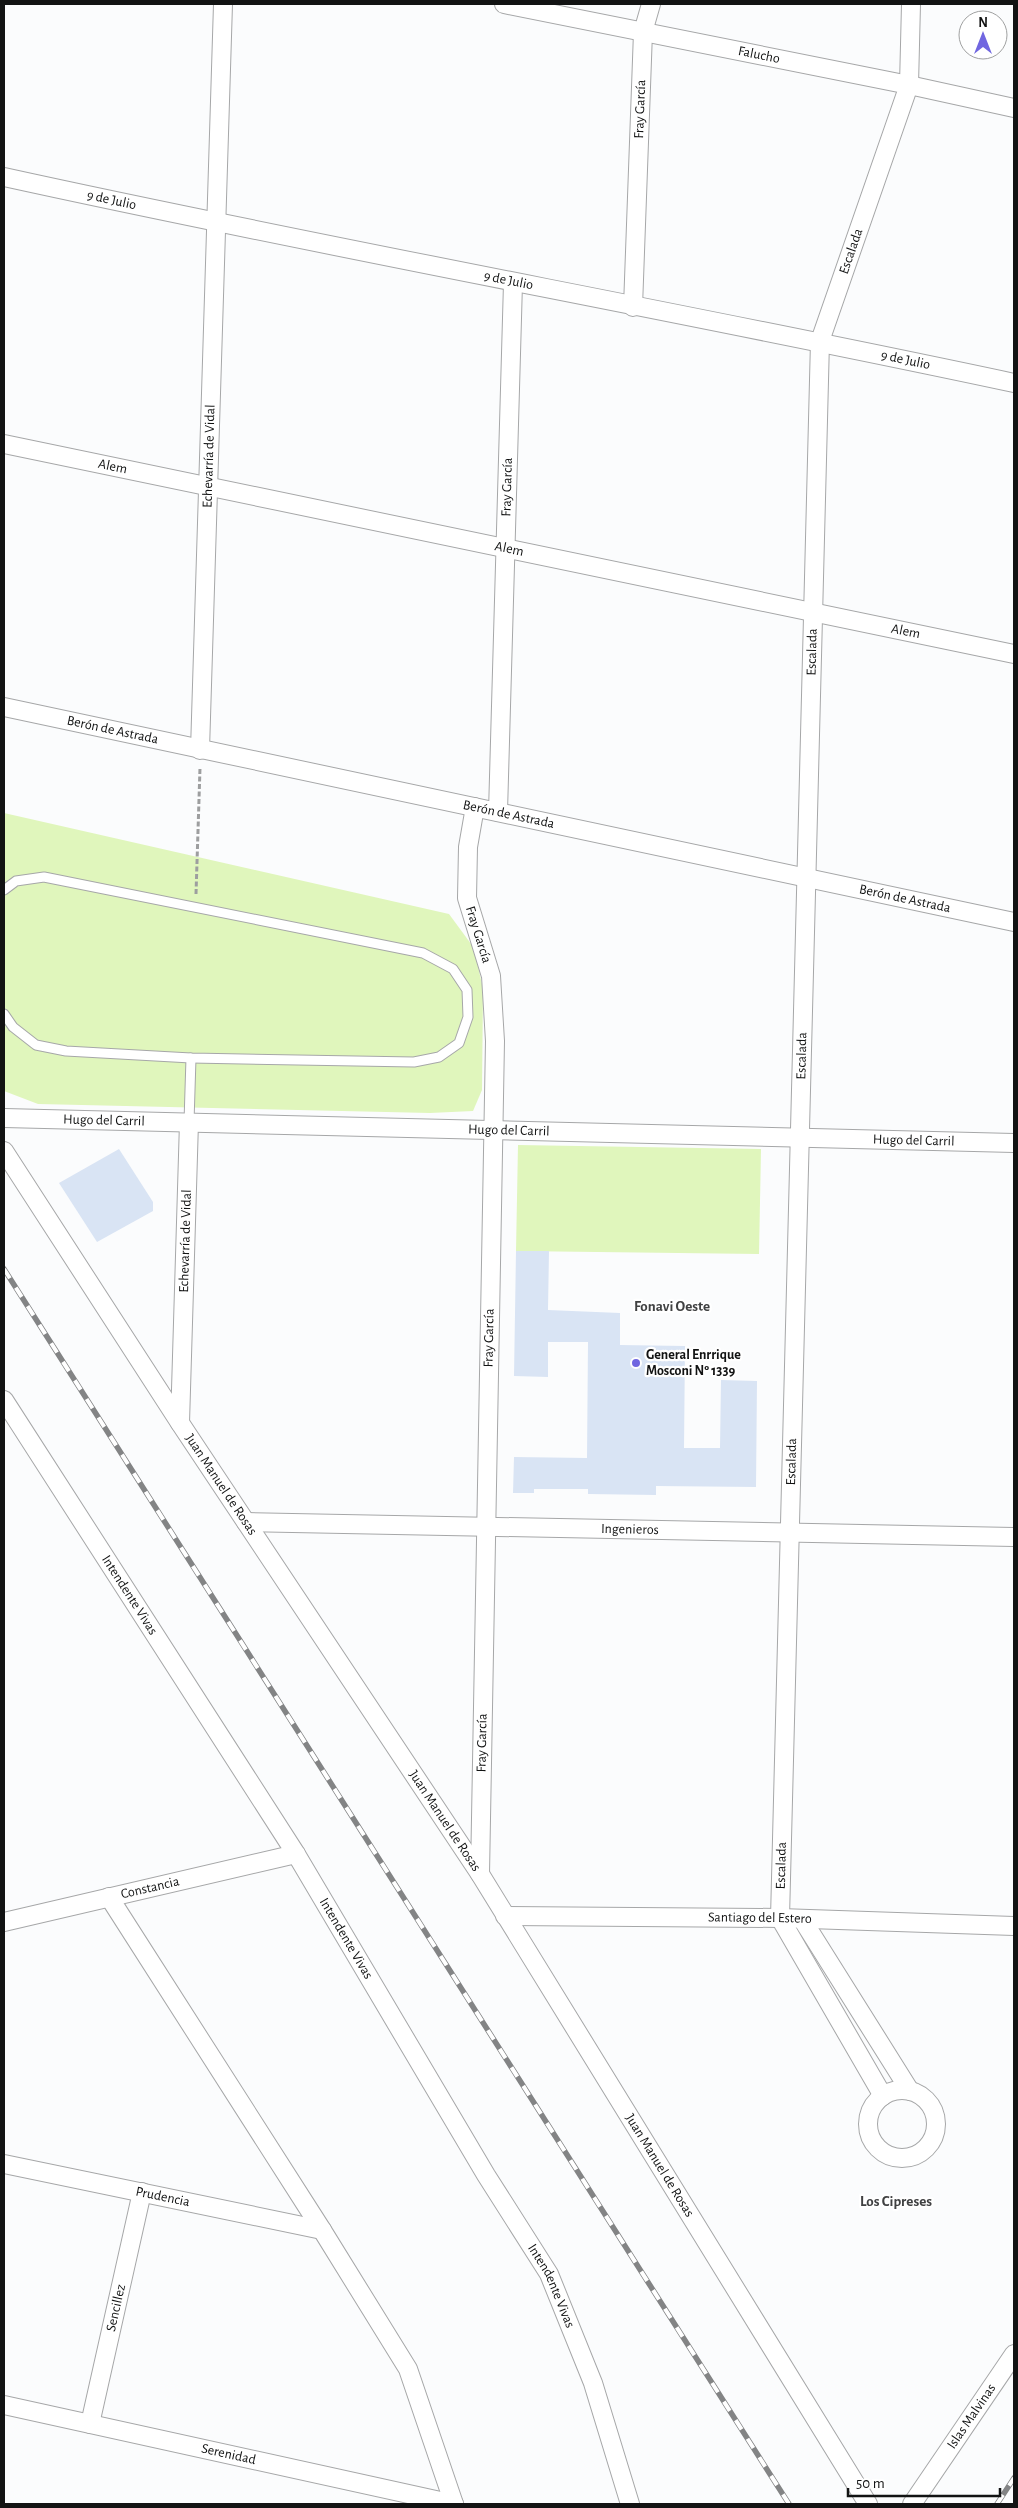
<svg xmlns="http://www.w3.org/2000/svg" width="1018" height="2508" viewBox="0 0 1018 2508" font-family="'Alegreya Sans',sans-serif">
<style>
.green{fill:#e0f6bc}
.building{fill:#d9e4f4}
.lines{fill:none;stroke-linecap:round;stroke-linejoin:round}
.lane-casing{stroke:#a6a7a8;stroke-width:11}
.street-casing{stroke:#a6a7a8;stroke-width:20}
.path{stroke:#9d9e9f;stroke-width:3;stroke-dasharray:5 2.5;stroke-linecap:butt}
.lane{stroke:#fff;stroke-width:9}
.street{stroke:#fff;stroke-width:18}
.rail-casing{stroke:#838485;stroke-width:5.5}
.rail{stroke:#fff;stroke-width:4;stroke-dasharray:11;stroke-linecap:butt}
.poi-dot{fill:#7066e0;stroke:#fff;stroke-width:2}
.labels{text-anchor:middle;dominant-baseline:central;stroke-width:4.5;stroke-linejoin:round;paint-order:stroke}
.street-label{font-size:14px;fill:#121313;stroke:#fff}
.poi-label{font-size:14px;font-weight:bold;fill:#121313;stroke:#fff;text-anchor:start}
.neighbourhood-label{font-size:15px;font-weight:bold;fill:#404142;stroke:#fff}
</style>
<rect width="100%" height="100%" fill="#fbfcfd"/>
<!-- green -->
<g class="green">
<polygon points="4,813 449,914 474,948 483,989 482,1090 473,1111 430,1113 38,1104 4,1091"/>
<polygon points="518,1145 761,1149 759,1254 516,1251"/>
</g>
<!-- building -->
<g class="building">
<polygon points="119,1149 153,1202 153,1211 97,1242 59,1183"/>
<polygon points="516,1251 549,1251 548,1310 620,1313 620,1345 685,1346 684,1448 720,1448 721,1380 757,1381 756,1487 656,1486 656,1495 588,1494 588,1489 534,1489 534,1493 513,1493 514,1457 587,1458 588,1342 548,1342 548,1377 514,1376"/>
</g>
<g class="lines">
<!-- lane casing -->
<g class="lane-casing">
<g id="lane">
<polyline points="4,890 16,881 44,877 423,953 453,969 467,990 468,1017 459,1043 439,1057 414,1062 191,1058 66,1051 36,1045 13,1027 4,1014"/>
<polyline points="189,1122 191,1058"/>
</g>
</g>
<!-- street casing -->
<g class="street-casing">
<g id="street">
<path id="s1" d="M504,4L909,85L1014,108"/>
<path id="s2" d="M4,177C340,251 678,311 1014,383"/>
<path id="s3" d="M633,307L643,32L651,4"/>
<path id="s4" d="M4,444L1014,654"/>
<path id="s5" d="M4,707L1014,922"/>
<path id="s6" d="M200,750L223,4"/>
<path id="s7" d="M475,807L468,847L467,898L491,976L495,1041L480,1874"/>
<path id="s8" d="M498,812L513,283"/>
<path id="s9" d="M4,1118L1014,1143"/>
<path id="s10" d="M4,1151L180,1423L480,1874L868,2504"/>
<path id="s11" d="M4,1400L296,1854L486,2175L549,2274L593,2383L630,2504"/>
<path id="s12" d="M180,1423L189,1122"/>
<path id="s13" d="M246,1522L1014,1537"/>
<polyline points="109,1897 322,2230 408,2369 454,2504"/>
<path id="s14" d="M505,1916L780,1918L1014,1926"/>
<polyline points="802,1919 910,2091"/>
<path id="s15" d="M4,1922L296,1854"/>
<circle cx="902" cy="2124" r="34"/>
<path id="s16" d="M883,2096L780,1918L820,341L909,85L911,4"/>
<path id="s17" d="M4,2164L322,2230"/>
<path id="s18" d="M4,2405L454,2504"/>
<path id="s19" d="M90,2424L142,2192"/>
<path id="s20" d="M912,2504L1014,2354"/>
</g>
</g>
<!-- path -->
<polyline class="path" points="196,894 200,768"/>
<!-- lane -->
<use href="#lane" class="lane"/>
<!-- street -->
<use href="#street" class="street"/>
<!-- rail casing -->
<g class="rail-casing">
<g id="rail">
<polyline points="4,1269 789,2504"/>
<polyline points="997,2504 1014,2478"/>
</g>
</g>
<!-- rail -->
<use href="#rail" class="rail"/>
</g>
<!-- markers -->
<circle class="poi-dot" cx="636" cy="1363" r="5"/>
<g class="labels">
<!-- street labels -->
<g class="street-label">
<text stroke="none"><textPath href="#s1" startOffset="260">Falucho</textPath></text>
<text stroke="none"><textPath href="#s3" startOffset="198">Fray García</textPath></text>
<text stroke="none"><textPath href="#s2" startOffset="110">9 de Julio</textPath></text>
<text stroke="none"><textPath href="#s16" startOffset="1878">Escalada</textPath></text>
<text stroke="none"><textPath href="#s2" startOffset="515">9 de Julio</textPath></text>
<text stroke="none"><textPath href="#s2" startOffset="920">9 de Julio</textPath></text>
<text stroke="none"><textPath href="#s6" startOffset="294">Echevarría de Vidal</textPath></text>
<text stroke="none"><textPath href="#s4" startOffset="111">Alem</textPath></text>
<text stroke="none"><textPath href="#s8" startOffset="325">Fray García</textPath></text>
<text stroke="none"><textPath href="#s4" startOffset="516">Alem</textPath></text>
<text stroke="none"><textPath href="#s4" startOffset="921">Alem</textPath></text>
<text stroke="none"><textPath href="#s16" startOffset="1472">Escalada</textPath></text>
<text stroke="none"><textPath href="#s5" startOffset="111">Berón de Astrada</textPath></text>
<text stroke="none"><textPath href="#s5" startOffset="516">Berón de Astrada</textPath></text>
<text stroke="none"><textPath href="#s5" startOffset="921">Berón de Astrada</textPath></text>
<text stroke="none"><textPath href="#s7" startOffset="130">Fray García</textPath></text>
<text stroke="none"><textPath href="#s16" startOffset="1068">Escalada</textPath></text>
<text stroke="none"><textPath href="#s9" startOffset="100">Hugo del Carril</textPath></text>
<text stroke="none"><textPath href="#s9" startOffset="505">Hugo del Carril</textPath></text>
<text stroke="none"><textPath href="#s9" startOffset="910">Hugo del Carril</textPath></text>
<text stroke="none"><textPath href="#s12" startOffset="182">Echevarría de Vidal</textPath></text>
<text transform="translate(489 1338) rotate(-89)">Fray García</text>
<text stroke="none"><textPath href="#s16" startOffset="662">Escalada</textPath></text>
<text stroke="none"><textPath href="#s10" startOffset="398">Juan Manuel de Rosas</textPath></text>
<text stroke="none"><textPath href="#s13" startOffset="384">Ingenieros</textPath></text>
<text stroke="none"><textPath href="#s11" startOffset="232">Intendente Vivas</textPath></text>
<text transform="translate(482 1743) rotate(-89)">Fray García</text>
<text stroke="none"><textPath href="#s10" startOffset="802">Juan Manuel de Rosas</textPath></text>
<text stroke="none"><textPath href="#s16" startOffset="258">Escalada</textPath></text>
<text stroke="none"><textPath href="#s15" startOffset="150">Constancia</textPath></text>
<text stroke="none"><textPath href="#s14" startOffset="255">Santiago del Estero</textPath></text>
<text stroke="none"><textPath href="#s11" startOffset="638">Intendente Vivas</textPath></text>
<text stroke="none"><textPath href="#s10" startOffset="1208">Juan Manuel de Rosas</textPath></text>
<text stroke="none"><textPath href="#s17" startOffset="162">Prudencia</textPath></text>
<text stroke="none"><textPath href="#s11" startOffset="1042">Intendente Vivas</textPath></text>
<text stroke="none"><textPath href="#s19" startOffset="119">Sencillez</textPath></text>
<text stroke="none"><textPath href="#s20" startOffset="106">Islas Malvinas</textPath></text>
<text stroke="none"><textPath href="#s18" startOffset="230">Serenidad</textPath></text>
</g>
<!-- poi labels -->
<g class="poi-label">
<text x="646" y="1355">General Enrrique<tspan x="646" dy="16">Mosconi Nº 1339</tspan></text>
</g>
<!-- neighbourhood labels -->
<g class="neighbourhood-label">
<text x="672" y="1306">Fonavi Oeste</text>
<text x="896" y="2201">Los Cipreses</text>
</g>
</g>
<!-- border -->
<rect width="1018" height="2508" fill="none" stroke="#121313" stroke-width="10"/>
<!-- north arrow -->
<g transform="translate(983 35)"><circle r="24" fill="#ffffff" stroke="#a0a1a1"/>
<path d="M0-4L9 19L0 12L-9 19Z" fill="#7066e0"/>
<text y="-8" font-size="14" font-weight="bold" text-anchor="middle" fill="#121313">N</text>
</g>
<!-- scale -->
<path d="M848 2488v8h152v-8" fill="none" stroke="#121313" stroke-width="2.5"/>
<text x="856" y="2488" font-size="15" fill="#121313" stroke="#ffffff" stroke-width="4" paint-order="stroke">50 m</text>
</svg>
